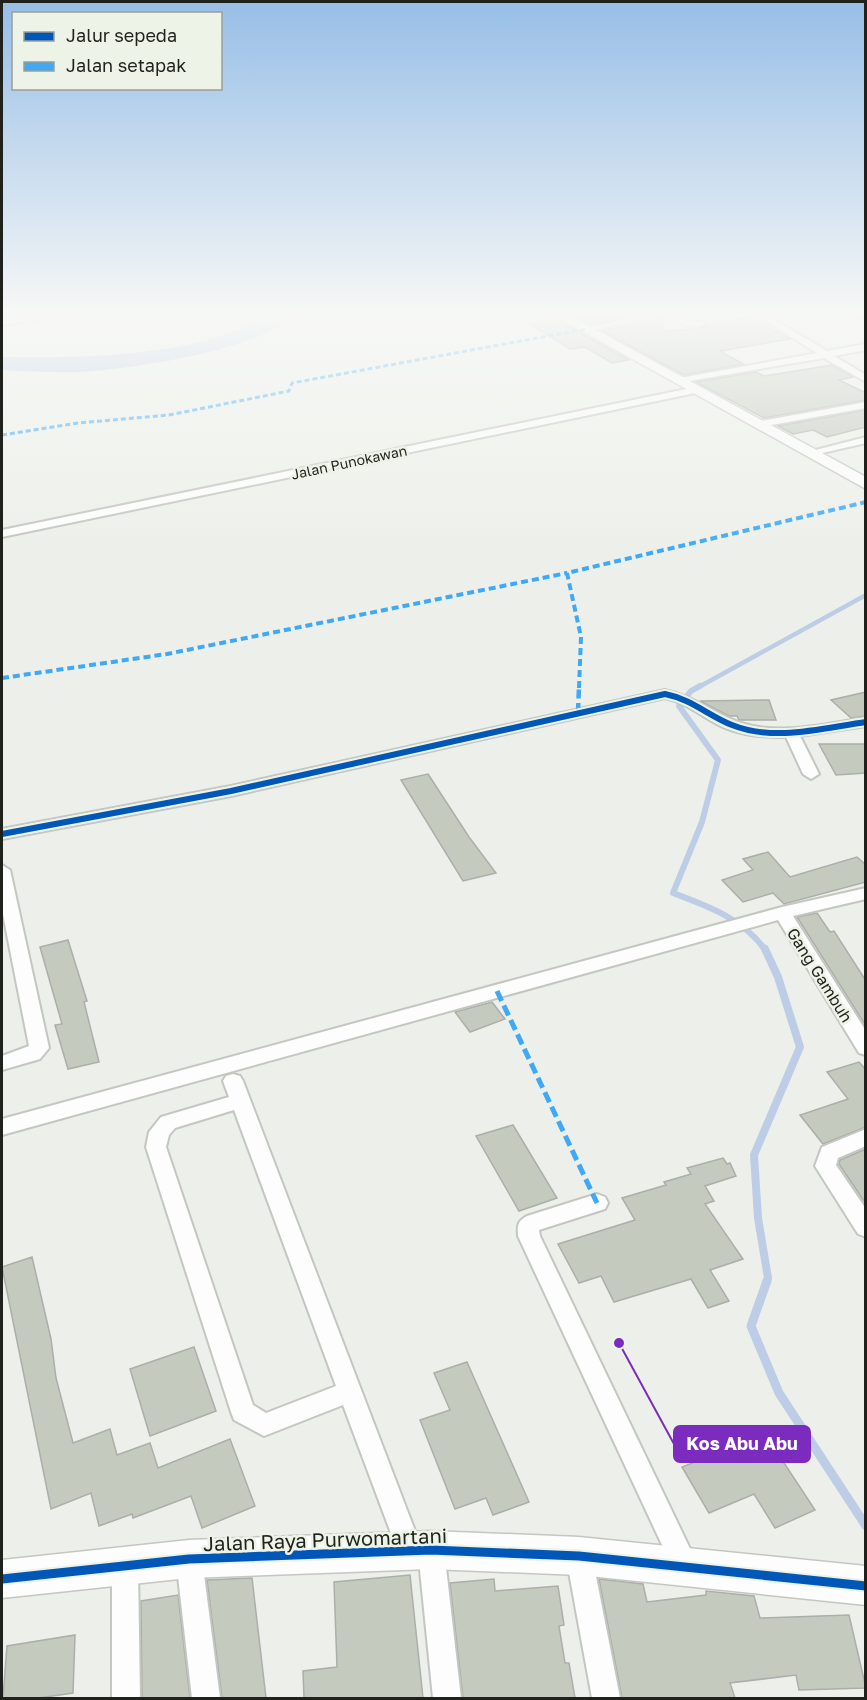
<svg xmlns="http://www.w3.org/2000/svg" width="867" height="1700" viewBox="0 0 867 1700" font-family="'Golos Text',sans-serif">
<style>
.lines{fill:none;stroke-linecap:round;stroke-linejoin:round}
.stream-far3{stroke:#becde6;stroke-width:4.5}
.stream-far2{stroke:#becde6;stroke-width:6}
.stream-far1{stroke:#becde6;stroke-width:8}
.stream{stroke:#becde6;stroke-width:9}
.river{fill:#becde6;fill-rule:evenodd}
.building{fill:#c5cabf;stroke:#acaea9;stroke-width:1.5}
.street-casing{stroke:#c3c6c1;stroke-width:4}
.secondary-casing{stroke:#c3c6c1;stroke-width:3}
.street{fill:#fcfdfc;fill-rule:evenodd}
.secondary{fill:#fcfdfc;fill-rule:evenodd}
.quiet-far3{stroke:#3fa9f5;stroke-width:3;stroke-dasharray:5 3;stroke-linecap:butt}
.quiet-far2{stroke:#3fa9f5;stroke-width:4;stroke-dasharray:7 4;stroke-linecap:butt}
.quiet-far1{stroke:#3fa9f5;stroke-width:4.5;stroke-dasharray:9 4.5;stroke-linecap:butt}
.quiet{stroke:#3fa9f5;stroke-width:5;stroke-dasharray:11 5;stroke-linecap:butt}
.cycleway-far1-casing{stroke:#edf3e7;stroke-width:10}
.cycleway-casing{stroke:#edf3e7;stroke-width:13}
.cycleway-far1{stroke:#0057b8;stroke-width:6}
.cycleway{stroke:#0057b8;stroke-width:9}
.labels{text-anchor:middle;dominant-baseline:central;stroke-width:5;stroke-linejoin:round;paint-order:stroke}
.far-street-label{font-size:14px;fill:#1f211c;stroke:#edf3e7}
.street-label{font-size:16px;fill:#1f211c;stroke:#edf3e7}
.near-street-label{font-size:20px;fill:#1f211c;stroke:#edf3e7}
.leader{fill:none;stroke:#7b2cbf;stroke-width:2}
.callout-dot{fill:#7b2cbf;stroke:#edf3e7;stroke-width:2}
.callout{fill:#7b2cbf;stroke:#7b2cbf;stroke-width:2}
.callout-label{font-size:18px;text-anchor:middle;font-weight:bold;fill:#fff}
</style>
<rect width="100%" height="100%" fill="#edf0ea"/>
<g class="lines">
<!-- stream-far3 -->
<polyline class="stream-far3" points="697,688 866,595"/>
<!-- stream-far2 -->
<path class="stream-far2" d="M700,686L691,691L679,706L718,760L702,822L673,893C708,906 744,919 766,951"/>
<!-- stream-far1 -->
<polyline class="stream-far1" points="765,949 778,977 800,1047 754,1155 758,1218 768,1278 766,1282"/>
<!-- stream -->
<polyline class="stream" points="767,1281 751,1326 779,1393 866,1526"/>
<!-- river -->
<path class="river" d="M270,313H293C268,350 125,370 80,372C54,373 27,371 2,370V357C82,358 202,358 270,313Z"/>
</g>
<!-- building -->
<g class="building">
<polygon points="577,313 649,313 591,325 577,317 581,316"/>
<polygon points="748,317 790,339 720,351 743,364 684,375 602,331 662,319 663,331 695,329"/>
<polygon points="557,320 629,360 612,363 585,347 570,349 530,324"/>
<polygon points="832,365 853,377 839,380 866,393 866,400 764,418 696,382 756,372 764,376"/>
<polygon points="866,410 866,427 827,437 813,430 793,434 778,426"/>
<polygon points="866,692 866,716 851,718 831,700"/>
<polygon points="769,700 776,720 739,720 737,716 729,716 700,701"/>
<polygon points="819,744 866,744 866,773 836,775"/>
<polygon points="428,774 469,837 496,873 463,881 401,780"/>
<polygon points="768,852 790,877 857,857 866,865 866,882 784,904 773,893 743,902 722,880 753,870 743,859"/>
<polygon points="817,913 830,932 834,931 866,981 866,1026 797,917"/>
<polygon points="68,940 87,1001 84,1002 99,1062 68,1069 55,1025 62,1024 40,947"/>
<polygon points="492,1002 505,1019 470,1032 455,1012"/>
<polygon points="859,1062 866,1070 866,1127 823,1144 800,1115 848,1099 827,1072"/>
<polygon points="513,1125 557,1198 519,1211 476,1136"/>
<polygon points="866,1149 866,1204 839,1164 840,1160"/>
<polygon points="723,1158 727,1164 730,1163 736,1176 705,1186 714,1201 705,1204 743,1259 710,1270 729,1301 708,1308 691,1279 614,1302 601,1276 579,1283 558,1244 635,1220 622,1198 666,1185 664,1182 691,1174 687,1168"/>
<polygon points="32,1257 51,1339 56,1378 73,1443 110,1429 117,1455 150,1443 158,1468 230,1439 255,1506 202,1528 191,1496 133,1518 132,1514 99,1526 91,1493 51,1509 2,1267"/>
<polygon points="194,1347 216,1411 150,1436 130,1369"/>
<polygon points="467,1362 529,1502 493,1515 486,1498 455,1509 420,1420 450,1410 434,1373"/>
<polygon points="765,1434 815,1510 775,1528 754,1494 709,1513 682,1467"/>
<polygon points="410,1575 423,1698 304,1698 303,1671 337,1667 334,1582"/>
<polygon points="252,1578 266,1698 222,1698 207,1580"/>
<polygon points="494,1579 495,1591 558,1586 564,1625 559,1626 565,1663 569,1663 575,1698 463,1698 450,1583"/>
<polygon points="599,1579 643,1584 647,1602 706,1595 706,1591 754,1596 760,1618 849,1615 866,1688 799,1690 796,1675 730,1683 735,1698 622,1698"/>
<polygon points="178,1595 190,1698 142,1698 141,1601"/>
<polygon points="75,1635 73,1693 39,1698 3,1698 7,1646"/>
</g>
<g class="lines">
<!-- street casing -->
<g class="street-casing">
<g id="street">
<polygon points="54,313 78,313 2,325 2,319"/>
<path d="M659,313H677L687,320L706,323C689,334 679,317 666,317C642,317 610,327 586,332L581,329Z"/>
<polygon points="753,313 763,313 827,351 866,344 866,350 834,356 866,375 866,382 824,358 677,383 675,381 680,378 817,353"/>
<polygon points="850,313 866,314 866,320 851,315"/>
<polygon points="696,387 700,388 700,392 2,537 2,530"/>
<polygon points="866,402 866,408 760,427 755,424 760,421"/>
<polygon points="866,437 866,443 809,456 804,453"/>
<path d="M665,690C694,696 714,714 741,723C780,736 826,723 866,718V726L800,736L819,774L811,779L803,774L786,737C765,737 744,736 725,728C704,719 688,703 665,698L231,796L2,839V829L231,786Z"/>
<polygon points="2,865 10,870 49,1048 40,1059 2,1070 2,1056 29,1046 2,909"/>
<polygon points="866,888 866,899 793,916 866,1031 866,1055 859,1053 778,920 2,1135 2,1119 782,907"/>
<path d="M233,1074L240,1076L243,1081L420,1544L431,1537L440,1541L444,1550L461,1698H433L419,1560L410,1564L401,1560L343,1405L264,1436L234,1420L231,1412L146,1147L149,1132L161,1117L229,1097L223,1081L226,1076ZM234,1110L336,1386L266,1413L253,1405L166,1147L169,1135L175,1128Z"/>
<polygon points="866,1129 866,1146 838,1158 836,1165 866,1209 866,1237 858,1234 815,1166 822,1147"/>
<path d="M597,1194L605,1197L608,1203L605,1209L542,1229L539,1230L540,1236L694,1557L698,1566L694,1575L685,1579L676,1575L518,1236C517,1225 518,1221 527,1216Z"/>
<polygon points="579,1543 588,1547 592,1556 620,1698 592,1698 566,1556 570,1547"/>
<polygon points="189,1546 198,1550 202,1559 220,1698 192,1698 176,1559 180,1550"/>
<polygon points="125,1554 134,1558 138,1567 140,1698 112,1698 112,1567 116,1558"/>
</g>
</g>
<!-- secondary casing -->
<g class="secondary-casing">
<g id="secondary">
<polygon points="550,313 565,313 866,477 866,489"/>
<polygon points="431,1531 579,1537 866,1566 866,1605 579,1575 431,1569 189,1578 2,1598 2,1560 189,1540"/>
</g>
</g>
<!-- street -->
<use href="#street" class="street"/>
<!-- secondary -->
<use href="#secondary" class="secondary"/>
<!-- quiet-far3 -->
<polyline class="quiet-far3" points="2,435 78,423 169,415 289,391 292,383 586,329"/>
<!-- quiet-far2 -->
<g class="quiet-far2">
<polyline points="2,678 167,654 567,573"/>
<polyline points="579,688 581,637 567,573 866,502"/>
</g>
<!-- quiet-far1 -->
<polyline class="quiet-far1" points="578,712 579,686"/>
<!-- quiet -->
<polyline class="quiet" points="497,991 597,1203"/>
<!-- cycleway-far1 casing -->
<g class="cycleway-far1-casing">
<path id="cycleway-far1" d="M2,834L231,791L665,694C691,699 709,716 732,725C774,742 823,728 866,722"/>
</g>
<!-- cycleway casing -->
<g class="cycleway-casing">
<polyline id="cycleway" points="2,1579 189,1559 431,1550 579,1556 866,1586"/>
</g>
<!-- cycleway-far1 -->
<use href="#cycleway-far1" class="cycleway-far1"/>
<!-- cycleway -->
<use href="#cycleway" class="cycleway"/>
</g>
<!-- sky -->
<linearGradient id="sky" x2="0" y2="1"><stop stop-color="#97bee7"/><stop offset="0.57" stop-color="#f7f8f6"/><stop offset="1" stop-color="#f7f8f6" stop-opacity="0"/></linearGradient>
<rect width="867" height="551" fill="url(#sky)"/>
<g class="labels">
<!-- far-street labels -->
<g class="far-street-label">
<text transform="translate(349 462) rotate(-12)">Jalan Punokawan</text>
</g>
<!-- street labels -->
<g class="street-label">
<text transform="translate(820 975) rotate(58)">Gang Gambuh</text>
</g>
<!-- near-street labels -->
<g class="near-street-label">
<text transform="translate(325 1539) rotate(-2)">Jalan Raya Purwomartani</text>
</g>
</g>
<!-- callouts -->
<path class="leader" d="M619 1343L674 1444"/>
<circle class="callout-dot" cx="619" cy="1343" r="6"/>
<rect class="callout" x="674" y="1426" width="136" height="36" rx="6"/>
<g class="callout-label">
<text x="742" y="1450">Kos Abu Abu</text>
</g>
<!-- border -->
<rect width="867" height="1700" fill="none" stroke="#1f211c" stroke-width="6"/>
<!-- legend -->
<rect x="12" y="12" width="210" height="78" fill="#edf3e7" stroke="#9b9f96" stroke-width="1.5"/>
<rect x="24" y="32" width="30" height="9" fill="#0057b8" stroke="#9b9f96" stroke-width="1.5"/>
<text x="66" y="42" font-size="18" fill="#1f211c">Jalur sepeda</text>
<rect x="24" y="62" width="30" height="9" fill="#3fa9f5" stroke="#9b9f96" stroke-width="1.5"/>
<text x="66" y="72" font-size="18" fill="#1f211c">Jalan setapak</text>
</svg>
